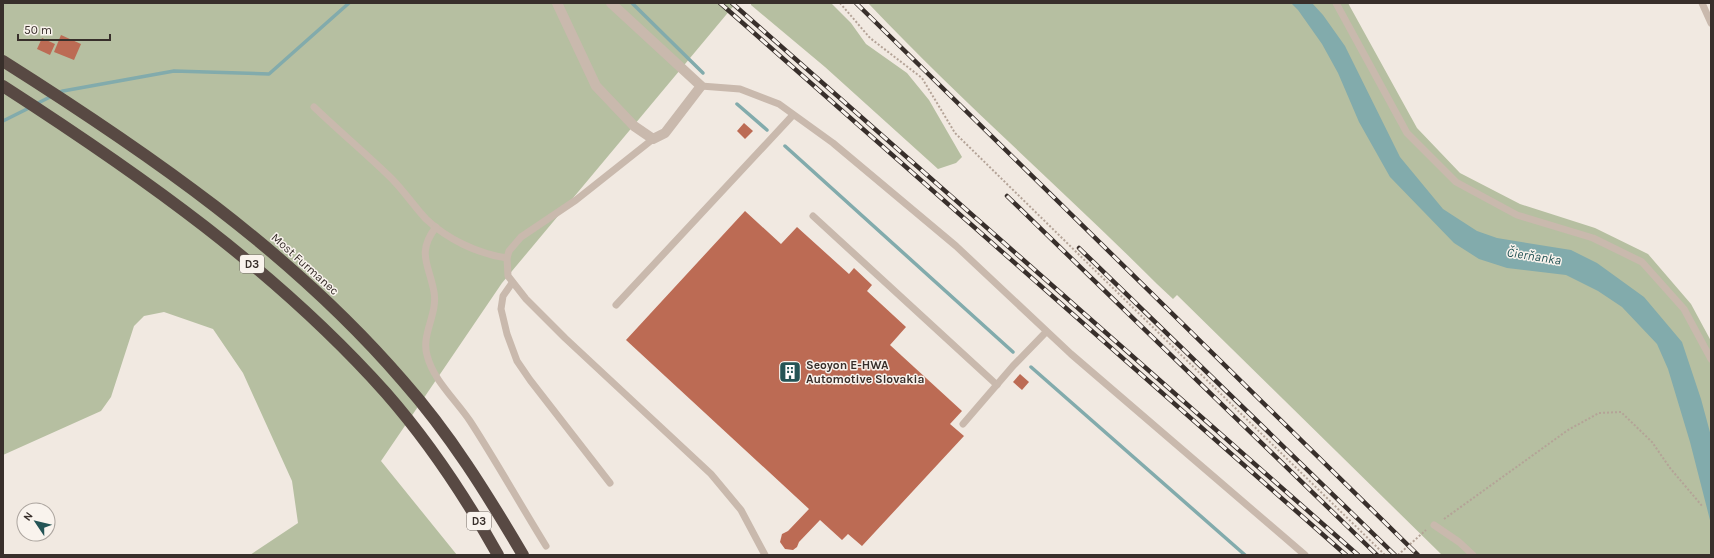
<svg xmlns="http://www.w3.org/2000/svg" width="1714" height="558" viewBox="0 0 1714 558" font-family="Karla,sans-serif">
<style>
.green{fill:#b6bfa1}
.water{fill:#82abac}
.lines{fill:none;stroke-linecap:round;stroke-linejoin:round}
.stream{stroke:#82abac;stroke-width:3.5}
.building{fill:#bc6b54}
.path{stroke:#b4a397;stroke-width:2;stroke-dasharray:2 2;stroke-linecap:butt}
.lane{stroke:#c9b9ad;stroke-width:7}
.street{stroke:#c9b9ad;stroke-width:10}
.highway{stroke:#584943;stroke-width:12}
.rail-casing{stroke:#382f2b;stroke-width:4.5}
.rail{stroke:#f9f3ed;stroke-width:3;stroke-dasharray:9;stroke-linecap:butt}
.labels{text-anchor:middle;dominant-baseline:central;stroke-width:3;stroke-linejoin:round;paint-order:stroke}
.shield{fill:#f9f3ed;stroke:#726a65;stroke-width:1}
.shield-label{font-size:11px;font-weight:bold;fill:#382f2b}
.street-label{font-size:12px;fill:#382f2b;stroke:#f9f3ed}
.poi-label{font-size:12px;font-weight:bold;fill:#382f2b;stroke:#f9f3ed;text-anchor:start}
.water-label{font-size:13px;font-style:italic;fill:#245456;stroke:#f9f3ed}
</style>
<rect width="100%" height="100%" fill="#f1e9e1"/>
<!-- green -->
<g class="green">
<polygon points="3,3 736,3 502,283 381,461 457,555 250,555 298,523 292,481 243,373 213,329 164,312 144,316 134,326 111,397 101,411 3,455"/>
<polygon points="751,3 831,3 851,23 866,44 907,73 929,100 962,157 956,163 938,169 825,67 751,5"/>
<path d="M868,3H1348L1417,128L1460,173L1520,204L1595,228L1648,254L1691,304L1711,341V555H1442L1177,295L1173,299L1157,284C1062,189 961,101 868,3Z"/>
</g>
<!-- water -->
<polygon class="water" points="1291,3 1312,3 1323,15 1345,46 1400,157 1443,209 1477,231 1497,238 1571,250 1597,263 1644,297 1682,342 1701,399 1711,436 1711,524 1690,442 1668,369 1657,344 1622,307 1598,291 1566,275 1507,268 1479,259 1454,243 1390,177 1359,122 1338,73 1322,44 1298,10"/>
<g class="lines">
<!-- stream -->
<g class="stream">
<polyline points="632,3 703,73"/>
<polyline points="57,93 63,91 174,71 269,74 349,3"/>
<polyline points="36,104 52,96"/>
<polyline points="737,104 767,130"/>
<polyline points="3,121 31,107"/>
<polyline points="785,146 1013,352"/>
<polyline points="1031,367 1245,555"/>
</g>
</g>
<!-- building -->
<g class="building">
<polygon points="61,35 81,44 74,60 54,52"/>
<polygon points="42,38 55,44 50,55 37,49"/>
<polygon points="744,123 753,131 745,139 737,131"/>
<polygon points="745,211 781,244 797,227 849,274 854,268 872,285 867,291 906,327 890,345 962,411 950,424 964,436 862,546 848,534 842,540 820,520 799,542 797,547 793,550 785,549 780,542 782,534 788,531 809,509 626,340"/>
<polygon points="1020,374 1029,382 1022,390 1013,382"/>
</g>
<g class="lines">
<!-- path -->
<g class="path">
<polyline points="840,3 870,38 922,78 955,133 1385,555"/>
<polyline points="1444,519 1568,430 1599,413 1621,412 1652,442 1670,468 1703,507"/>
<polyline points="1398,555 1426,530"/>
</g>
<!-- lane -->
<g class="lane">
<polyline points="1336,3 1407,133 1456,182 1517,215 1593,238 1642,262 1684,309 1711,359"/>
<polyline points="1702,3 1711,23"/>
<polyline points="701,86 740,89 779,104 833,143 956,246 1071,354 1305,555"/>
<path d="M314,107C338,130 364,152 388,175C402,188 413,205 426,219C447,239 478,254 507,258"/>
<polyline points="653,139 576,200 521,237 509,251 507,258 508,276 526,299 565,338 711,474 741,510 765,555"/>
<polyline points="813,216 997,385"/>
<path d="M436,227C416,253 429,264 434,292C438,314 421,334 427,355C433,380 456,400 470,421C496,461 520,504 546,546"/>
<polyline points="512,283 503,296 501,309 507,334 517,361 530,380 610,483"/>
<polyline points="616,305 793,115"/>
<polyline points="963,424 1013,366 1046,332"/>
<polyline points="1434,525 1459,542 1473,555"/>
</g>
<!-- street -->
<polyline class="street" points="557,3 596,86 634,126 653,139 665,133 701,86 611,3"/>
<!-- highway -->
<g class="highway">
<path d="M3,61C147,152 291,251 403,381C450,434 487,494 523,555"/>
<path d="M3,86C141,175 276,270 386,393C429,442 466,498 498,555"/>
</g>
<!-- rail casing -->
<g class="rail-casing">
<g id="rail">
<polyline points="720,3 1346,555"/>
<polyline points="732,3 1358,555"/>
<polyline points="856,3 1418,555"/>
<polyline points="1007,196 1377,555"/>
<polyline points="1079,248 1395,555"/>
</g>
</g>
<!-- rail -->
<use href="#rail" class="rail"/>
</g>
<!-- icons -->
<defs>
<g id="building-square" transform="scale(1.15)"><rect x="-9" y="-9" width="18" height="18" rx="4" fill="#245456" stroke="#f9f3ed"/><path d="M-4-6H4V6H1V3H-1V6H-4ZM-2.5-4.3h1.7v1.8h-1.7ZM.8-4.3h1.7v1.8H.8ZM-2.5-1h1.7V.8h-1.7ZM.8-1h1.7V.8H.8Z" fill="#fff"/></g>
</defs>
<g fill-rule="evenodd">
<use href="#building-square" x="790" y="372"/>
</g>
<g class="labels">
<!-- shield labels -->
<g class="shield">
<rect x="240" y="255" width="24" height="18" rx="3"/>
<rect x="467" y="512" width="24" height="18" rx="3"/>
</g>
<g class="shield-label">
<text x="252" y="264">D3</text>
<text x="479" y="521">D3</text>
</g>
<!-- street labels -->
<g class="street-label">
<text transform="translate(305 264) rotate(42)">Most Furmanec</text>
</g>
<!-- poi labels -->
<g class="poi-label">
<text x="806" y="365">Seoyon E-HWA<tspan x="806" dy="14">Automotive Slovakia</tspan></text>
</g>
<!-- water labels -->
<g class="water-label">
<text transform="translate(1534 256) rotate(9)">Čierňanka</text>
</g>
</g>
<!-- border -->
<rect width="1714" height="558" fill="none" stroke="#382f2b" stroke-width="8"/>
<!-- north arrow -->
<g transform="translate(36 522) rotate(305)"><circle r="19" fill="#f9f3ed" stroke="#aca59f"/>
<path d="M0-3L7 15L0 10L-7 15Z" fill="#245456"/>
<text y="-6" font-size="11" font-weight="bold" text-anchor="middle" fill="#382f2b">N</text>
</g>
<!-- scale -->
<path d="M18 34v6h92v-6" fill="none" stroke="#382f2b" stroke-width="2"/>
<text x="24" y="34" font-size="12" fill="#382f2b" stroke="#f9f3ed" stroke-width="3" paint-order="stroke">50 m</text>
</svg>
